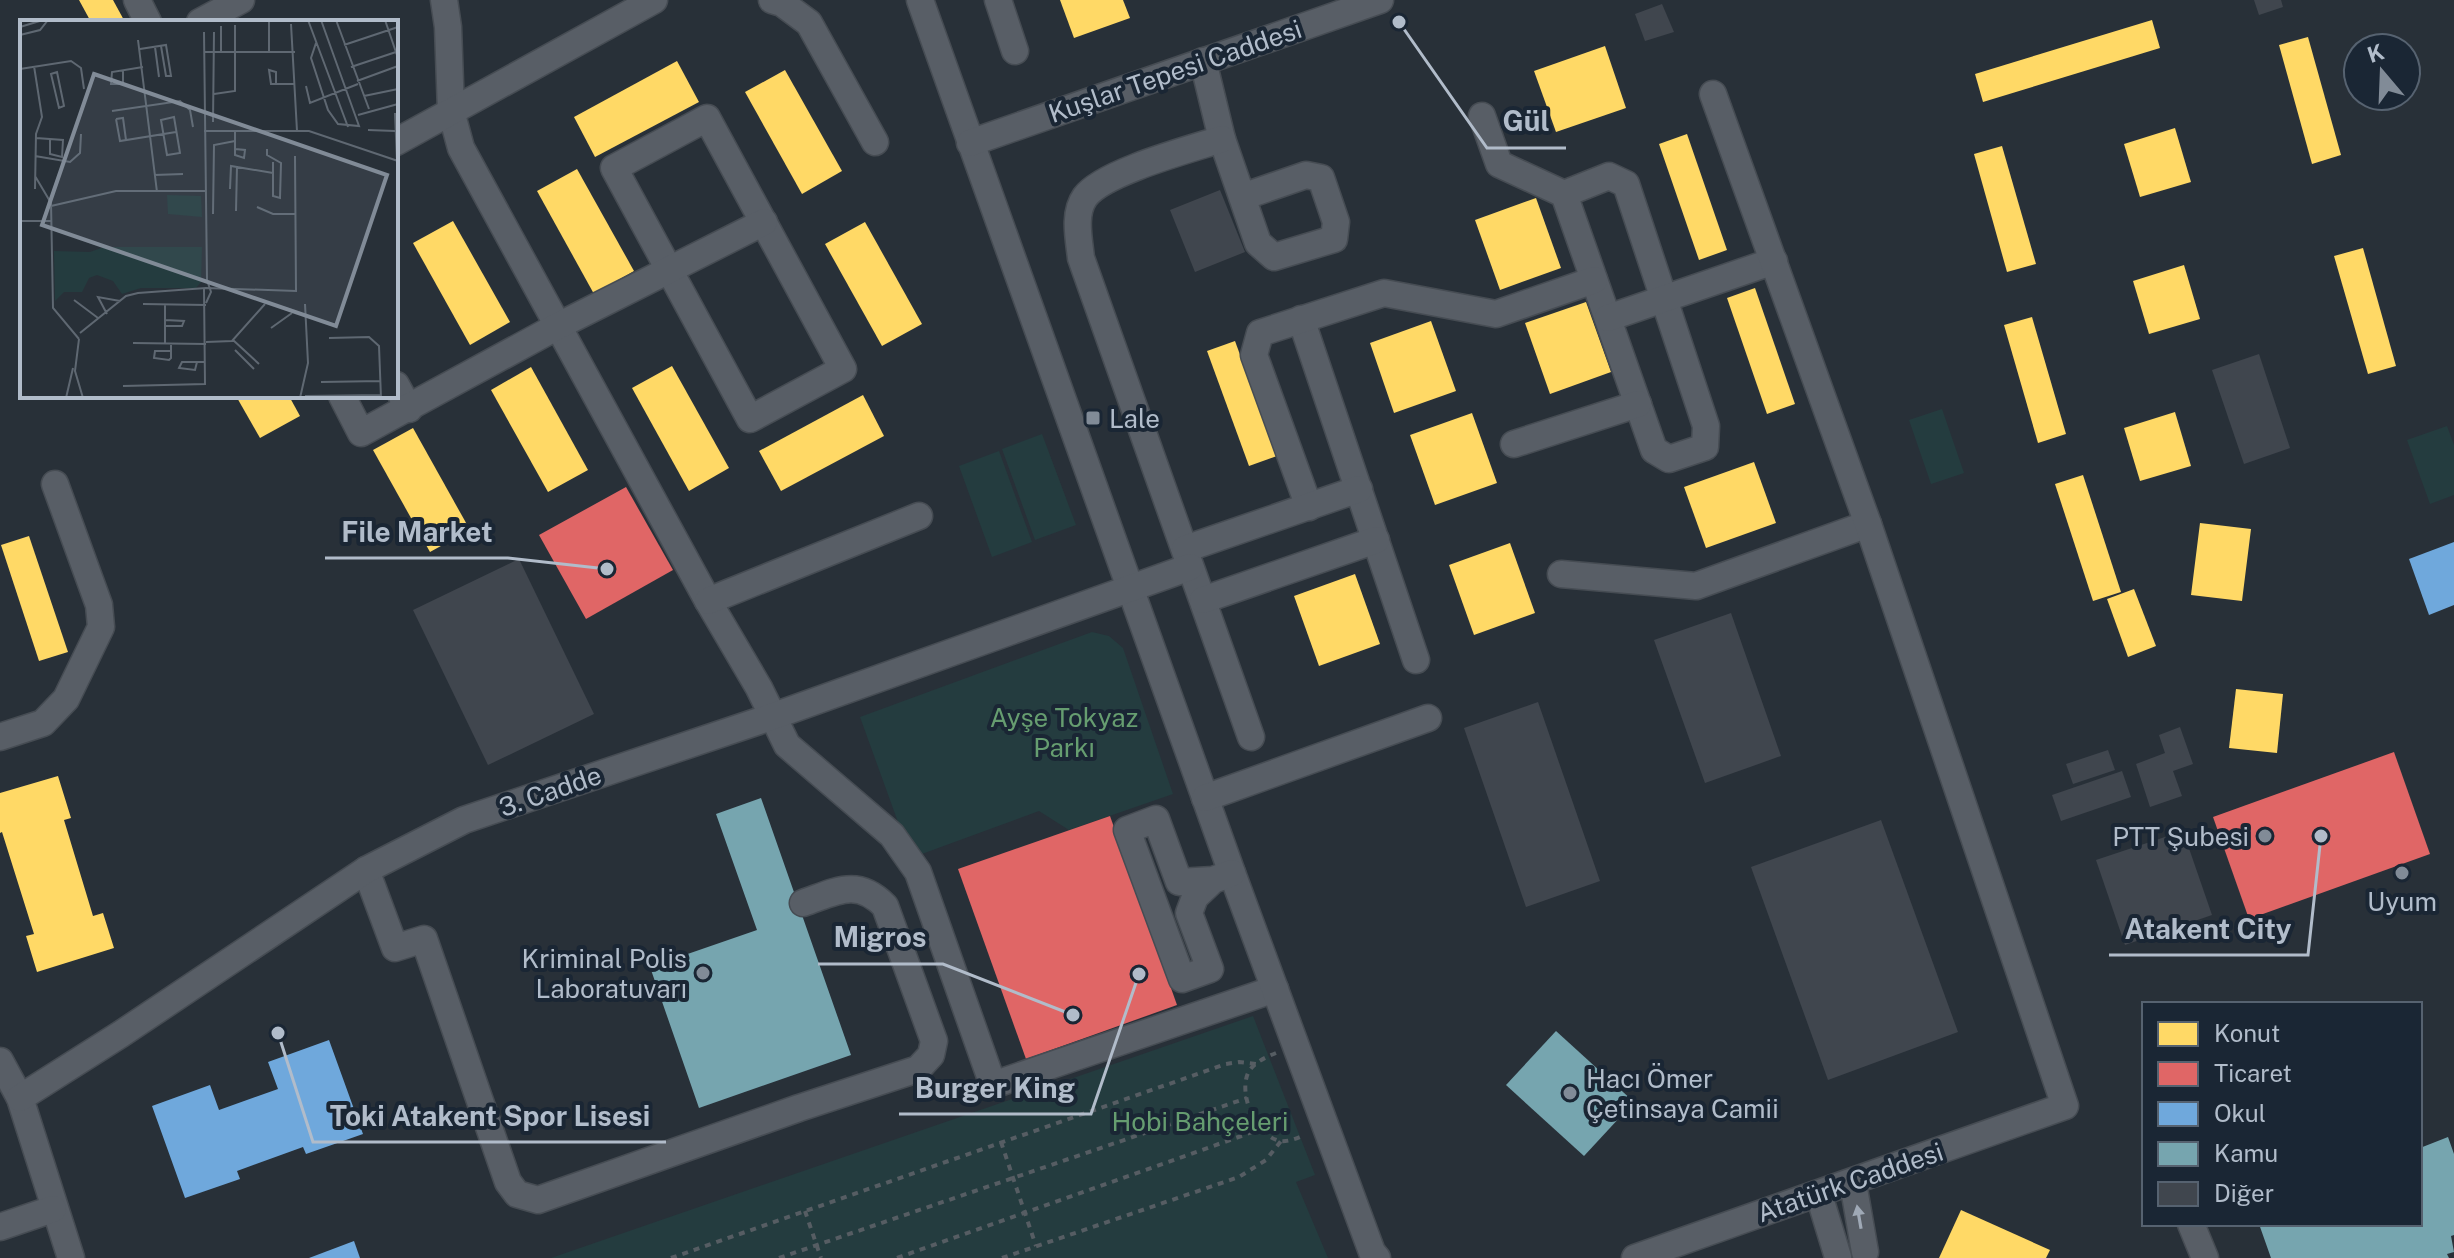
<svg xmlns="http://www.w3.org/2000/svg" width="2454" height="1258" viewBox="0 0 2454 1258" font-family="'Public Sans',sans-serif">
<style>
.green{fill:#243c3f}
.homes{fill:#ffd966}
.shops{fill:#e06666}
.schools{fill:#6fa8dc}
.public{fill:#76a5af}
.building{fill:#40464e}
.lines{fill:none;stroke-linecap:round;stroke-linejoin:round}
.minor-casing{stroke:#464c53;stroke-width:29}
.path{stroke:#565d63;stroke-width:4;stroke-dasharray:6 6;stroke-linecap:butt}
.minor{stroke:#585e66;stroke-width:26}
.oneway{fill:#9fa9b6}
.poi-dot{fill:#818b97;stroke:#1a2634;stroke-width:3}
.labels{text-anchor:middle;dominant-baseline:central;stroke-width:8;stroke-linejoin:round;paint-order:stroke}
.street-label{font-size:26px;fill:#b1bcca;stroke:#1a2634}
.poi-label{font-size:26px;fill:#b1bcca;stroke:#1a2634;text-anchor:start}
.park-label{font-size:26px;fill:#669d70;stroke:#1a2634}
.inset-road{fill:none;stroke:#5f6872;stroke-width:2}
.view{fill:#818b97;fill-opacity:0.15;stroke:#818b97;stroke-width:4}
.inset-edge{fill:none;stroke:#b1bcca;stroke-width:4}
.leader{fill:none;stroke:#b1bcca;stroke-width:3}
.callout-dot{fill:#b1bcca;stroke:#1a2634;stroke-width:3}
.callout-label{font-size:28px;text-anchor:middle;font-weight:bold;fill:#b1bcca;stroke:#1a2634;stroke-width:8;stroke-linejoin:round;paint-order:stroke}
</style>
<rect width="100%" height="100%" fill="#283038"/>
<!-- green -->
<g class="green">
<polygon points="1942,409 1964,473 1931,484 1909,420"/>
<polygon points="2447,426 2454,445 2454,495 2430,504 2407,440"/>
<polygon points="1042,434 1076,525 1035,540 1002,449"/>
<polygon points="999,451 1032,542 992,557 959,466"/>
<polygon points="1092,632 1109,636 1123,648 1173,794 1069,830 1039,811 911,858 860,717"/>
<polygon points="1253,1016 1315,1175 1296,1182 1328,1258 551,1258"/>
</g>
<!-- homes -->
<g class="homes">
<polygon points="79,0 113,0 125,22 91,22"/>
<polygon points="1060,0 1123,0 1130,18 1074,38"/>
<polygon points="2152,20 2160,48 1983,102 1975,74"/>
<polygon points="2308,37 2341,155 2312,164 2279,45"/>
<polygon points="1605,46 1626,108 1556,132 1534,71"/>
<polygon points="677,61 699,102 595,157 574,117"/>
<polygon points="785,70 842,171 802,194 745,92"/>
<polygon points="2175,128 2191,182 2140,197 2124,144"/>
<polygon points="1687,134 1727,250 1699,260 1659,144"/>
<polygon points="2002,146 2036,264 2007,272 1974,154"/>
<polygon points="577,169 634,271 594,294 537,191"/>
<polygon points="1536,198 1561,268 1500,290 1475,220"/>
<polygon points="453,221 510,322 470,345 413,243"/>
<polygon points="865,222 922,324 882,346 825,244"/>
<polygon points="2363,248 2396,366 2368,374 2334,256"/>
<polygon points="2184,265 2200,319 2149,334 2133,281"/>
<polygon points="1755,288 1795,404 1767,414 1727,298"/>
<polygon points="1586,302 1611,372 1550,394 1525,323"/>
<polygon points="2032,317 2066,434 2038,443 2004,325"/>
<polygon points="1431,321 1456,391 1394,413 1370,343"/>
<polygon points="1235,341 1277,456 1249,466 1207,351"/>
<polygon points="672,366 729,468 689,491 632,388"/>
<polygon points="531,367 588,470 548,492 491,390"/>
<polygon points="863,395 884,436 781,491 759,451"/>
<polygon points="236,396 289,396 300,416 260,438"/>
<polygon points="2175,412 2191,466 2140,481 2124,428"/>
<polygon points="1472,413 1497,483 1435,505 1410,435"/>
<polygon points="413,428 470,530 430,552 373,450"/>
<polygon points="1754,462 1776,523 1706,548 1684,487"/>
<polygon points="2083,475 2121,592 2093,601 2055,484"/>
<polygon points="2200,523 2251,529 2242,601 2191,595"/>
<polygon points="29,536 68,652 39,661 1,545"/>
<polygon points="1510,543 1535,613 1474,635 1449,565"/>
<polygon points="1355,574 1380,644 1319,666 1294,596"/>
<polygon points="2134,589 2156,646 2128,657 2107,599"/>
<polygon points="2236,689 2283,694 2277,753 2229,748"/>
<polygon points="58,776 71,818 64,820 93,916 103,913 114,948 37,972 26,936 34,934 2,832 0,833 0,793"/>
<polygon points="1961,1210 2050,1250 2046,1258 1939,1258"/>
</g>
<!-- shops -->
<g class="shops">
<polygon points="626,487 673,570 586,619 539,535"/>
<polygon points="2394,752 2430,854 2249,919 2213,817"/>
<polygon points="1110,816 1177,1005 1026,1059 958,869"/>
</g>
<!-- schools -->
<g class="schools">
<polygon points="2454,542 2454,605 2429,615 2409,559"/>
<polygon points="329,1040 363,1134 306,1154 303,1147 237,1171 240,1179 185,1198 152,1106 210,1085 219,1110 278,1089 268,1062"/>
<polygon points="354,1241 360,1258 309,1258"/>
</g>
<!-- public -->
<g class="public">
<polygon points="761,798 851,1055 699,1108 650,967 757,930 716,814"/>
<polygon points="1556,1031 1634,1102 1584,1156 1506,1085"/>
<polygon points="2448,1137 2454,1154 2454,1235 2451,1236 2454,1252 2447,1254 2449,1258 2271,1258 2259,1224 2420,1224 2420,1148"/>
</g>
<!-- building -->
<g class="building">
<polygon points="2254,0 2281,0 2283,7 2259,15"/>
<polygon points="1662,4 1674,32 1645,41 1635,14"/>
<polygon points="1220,190 1245,252 1195,272 1170,210"/>
<polygon points="2259,354 2290,448 2244,464 2212,370"/>
<polygon points="519,559 594,714 488,765 413,610"/>
<polygon points="1731,613 1781,756 1705,783 1654,640"/>
<polygon points="1538,702 1600,881 1526,907 1464,728"/>
<polygon points="2180,727 2193,764 2173,771 2182,796 2150,807 2136,764 2165,753 2159,735"/>
<polygon points="2108,750 2115,770 2073,784 2066,764"/>
<polygon points="2122,771 2131,797 2061,821 2052,795"/>
<polygon points="1881,820 1958,1032 1828,1080 1751,867"/>
<polygon points="2183,831 2212,915 2125,945 2096,860"/>
</g>
<g class="lines">
<!-- minor casing -->
<g class="minor-casing">
<g id="minor">
<polyline points="137,0 148,22"/>
<polyline points="444,0 448,27 451,111 461,148 708,601 759,688 787,745 892,835 918,872 993,1085 1275,989"/>
<polyline points="772,0 782,3 809,23 875,142"/>
<polyline points="920,0 1232,873 1372,1252 1377,1258"/>
<polyline points="998,0 1015,51"/>
<polyline points="200,22 241,0"/>
<polyline points="1203,61 1222,139 1258,243 1274,257 1334,239 1336,222 1321,178 1306,175 1242,197"/>
<polyline points="1482,116 1499,164 1564,194 1654,450 1669,459 1705,447 1706,426 1626,184 1609,176 1564,194"/>
<polygon points="707,118 843,369 750,419 614,168"/>
<path d="M1222,139C1191,149 1103,172 1085,197C1073,214 1079,239 1081,258L1251,737"/>
<polyline points="396,142 654,0"/>
<polyline points="970,143 1380,0"/>
<polyline points="1608,318 1774,261"/>
<polyline points="1301,319 1416,660"/>
<polyline points="396,385 409,409"/>
<polyline points="342,396 361,433 558,326 764,222"/>
<polyline points="1514,444 1638,404"/>
<polyline points="1309,507 1254,355 1260,333 1384,293 1496,314 1594,280"/>
<polyline points="1185,549 1359,489"/>
<polyline points="1561,574 1696,586 1868,524"/>
<polyline points="1203,600 1376,540"/>
<polyline points="708,601 919,516"/>
<polyline points="0,737 43,723 66,699 101,627 99,605 55,484"/>
<polyline points="1205,798 1428,718"/>
<path d="M366,870L395,948L424,939L508,1182L517,1194L538,1200L799,1108L918,1069L931,1055L934,1041L885,906C857,877 835,892 803,903"/>
<polyline points="1213,880 1195,897 1189,913 1210,969 1182,979 1127,830 1156,819 1179,882 1213,880 1232,873"/>
<polyline points="0,1061 20,1098 71,1258"/>
<polyline points="20,1098 121,1034 366,870 464,820 771,717 1190,567"/>
<polyline points="1853,1183 1865,1252"/>
<polyline points="1819,1195 1838,1257"/>
<polyline points="2191,1224 2205,1258"/>
<polyline points="0,1227 53,1209"/>
<polyline points="1635,1258 2065,1106 1868,524 1713,94"/>
</g>
</g>
<!-- path -->
<g class="path">
<path d="M1276,1053C1266,1057 1255,1062 1249,1071C1237,1093 1256,1136 1280,1141C1289,1142 1297,1138 1305,1135"/>
<polyline points="1001,1142 1036,1246"/>
<polyline points="805,1211 821,1258"/>
<polyline points="671,1258 1226,1064 1239,1062 1256,1064"/>
<polyline points="779,1258 1247,1098"/>
<polyline points="897,1258 1261,1129"/>
<polyline points="1002,1258 1239,1177 1266,1160 1281,1141"/>
</g>
<!-- minor -->
<use href="#minor" class="minor"/>
</g>
<!-- one-way arrows -->
<defs><path id="oneway-solid" d="M-6-.8H1V-3.2L6.5 0L1 3.2V.8H-6Z" transform="scale(2)"/></defs>
<use class="oneway" href="#oneway-solid" transform="translate(1859 1217) rotate(-100)"/>
<!-- markers -->
<g class="poi-dot">
<rect x="1085" y="410" width="16" height="16" rx="4"/>
<circle cx="2265" cy="836" r="8"/>
<circle cx="2402" cy="873" r="8"/>
<circle cx="703" cy="973" r="8"/>
<circle cx="1570" cy="1093" r="8"/>
</g>
<g class="labels">
<!-- street labels -->
<g class="street-label">
<text transform="translate(1175 71) rotate(-19)">Kuşlar Tepesi Caddesi</text>
<text transform="translate(550 791) rotate(-19)">3. Cadde</text>
<text transform="translate(1850 1182) rotate(-19)">Atatürk Caddesi</text>
</g>
<!-- poi labels -->
<g class="poi-label">
<text x="1109" y="418">Lale</text>
<text x="2249" y="836" text-anchor="end">PTT Şubesi</text>
<text x="2402" y="901" text-anchor="middle">Uyum</text>
<text x="687" y="958" text-anchor="end">Kriminal Polis<tspan x="687" dy="30">Laboratuvarı</tspan></text>
<text x="1586" y="1078">Hacı Ömer<tspan x="1586" dy="30">Çetinsaya Camii</tspan></text>
</g>
<!-- park labels -->
<g class="park-label">
<text x="1064" y="717">Ayşe Tokyaz<tspan x="1064" dy="30">Parkı</tspan></text>
<text x="1200" y="1121">Hobi Bahçeleri</text>
</g>
</g>
<!-- overview -->
<g transform="translate(20 20)">
<rect width="378" height="378" fill="#283038"/>
<path d="M147,175L181,176L182,197L148,194ZM84,227H182L181,262L176,268H121L102,274L93,261L77,255L69,258L62,272H44L35,281L34,231L70,232Z" fill="#243c3f"/>
<path class="inset-road" d="M249,0V31M288,0L328,107M316,0L349,89M365,0L378,38M271,4L277,111M201,6V32M0,7L23,0M184,12L187,260L191,272L186,283M0,15L20,10L28,0M118,20L137,172M296,23L291,38L308,90L318,104L339,106L301,0M324,25L378,7M135,27L139,57M120,29L146,25L151,56H146L141,26M184,32H275M14,46L22,97L16,114L15,169M331,47L376,32M0,49L51,41L61,48L64,69M103,50V64H91L92,52L123,47M37,52L44,86L39,88L31,54ZM337,61L378,46M256,64V52L249,50L251,64H275M286,66L290,83L338,64M194,74L215,71V5M344,76L378,69M92,91L160,81L170,90L173,107M375,93L377,141M338,95L378,84M154,97L160,133L147,135L141,100ZM96,99L100,121L156,112M96,99L103,98L106,120M193,102L194,12M348,110L375,111M184,111H289L378,141M16,118L43,120L42,137L30,134V120M215,129L225,130L224,138L215,135V111M247,129V135L261,143L260,178L253,176V142M15,136L50,142L60,133L61,114M134,155L163,154M15,156L31,183L33,288L59,319M210,169L211,146L253,153M31,186L96,171H185M237,187L253,194H276M216,191L217,146M193,194L194,125L215,121M0,201H31M54,280L78,298M123,284L186,285M87,294L78,277L100,281M145,300L164,301L162,306H145M251,308L272,293M60,313L106,276L118,273L186,268L276,271L275,136M309,318L349,317L359,326L361,378M59,319L55,351L63,378M213,320L239,344M186,322L212,321L245,284M113,323L186,324M145,323V284M151,324V338L149,340L134,338L135,331H151M215,330L234,349M177,342L175,350L159,348L162,342H185M301,362L361,361M103,366L185,364L184,269M285,376L361,375M46,378L53,348M280,378L288,343L285,284"/>
<path class="view" d="M74,54L367,155L316,306L22,205Z"/>
<rect width="378" height="378" class="inset-edge"/>
</g>
<!-- callouts -->
<path class="leader" d="M1399 22L1487 148H1566M607 569L508 558H325M2321 836L2308 955H2109M1073 1015L943 964H818M1139 974L1091 1114H899M278 1033L313 1142H666"/>
<g class="callout-dot">
<circle cx="1399" cy="22" r="8"/>
<circle cx="607" cy="569" r="8"/>
<circle cx="2321" cy="836" r="8"/>
<circle cx="1073" cy="1015" r="8"/>
<circle cx="1139" cy="974" r="8"/>
<circle cx="278" cy="1033" r="8"/>
</g>
<g class="callout-label">
<text x="1526" y="131">Gül</text>
<text x="417" y="542">File Market</text>
<text x="2208" y="939">Atakent City</text>
<text x="880" y="947">Migros</text>
<text x="995" y="1098">Burger King</text>
<text x="490" y="1126">Toki Atakent Spor Lisesi</text>
</g>
<!-- legend -->
<rect x="2142" y="1002" width="280" height="224" fill="#1a2634" stroke="#566270" stroke-width="2"/>
<rect x="2158" y="1022" width="40" height="24" fill="#ffd966" stroke="#566270" stroke-width="2"/>
<text x="2214" y="1042" font-size="24" fill="#b1bcca">Konut</text>
<rect x="2158" y="1062" width="40" height="24" fill="#e06666" stroke="#566270" stroke-width="2"/>
<text x="2214" y="1082" font-size="24" fill="#b1bcca">Ticaret</text>
<rect x="2158" y="1102" width="40" height="24" fill="#6fa8dc" stroke="#566270" stroke-width="2"/>
<text x="2214" y="1122" font-size="24" fill="#b1bcca">Okul</text>
<rect x="2158" y="1142" width="40" height="24" fill="#76a5af" stroke="#566270" stroke-width="2"/>
<text x="2214" y="1162" font-size="24" fill="#b1bcca">Kamu</text>
<rect x="2158" y="1182" width="40" height="24" fill="#40464e" stroke="#566270" stroke-width="2"/>
<text x="2214" y="1202" font-size="24" fill="#b1bcca">Diğer</text>
<!-- north arrow -->
<g transform="translate(2382 72) rotate(341)"><circle r="38" fill="#1a2634" stroke="#566270" stroke-width="2"/>
<path d="M0-6L14 30L0 20L-14 30Z" fill="#818b97"/>
<text y="-12" font-size="22" font-weight="bold" text-anchor="middle" fill="#b1bcca">K</text>
</g>
</svg>
